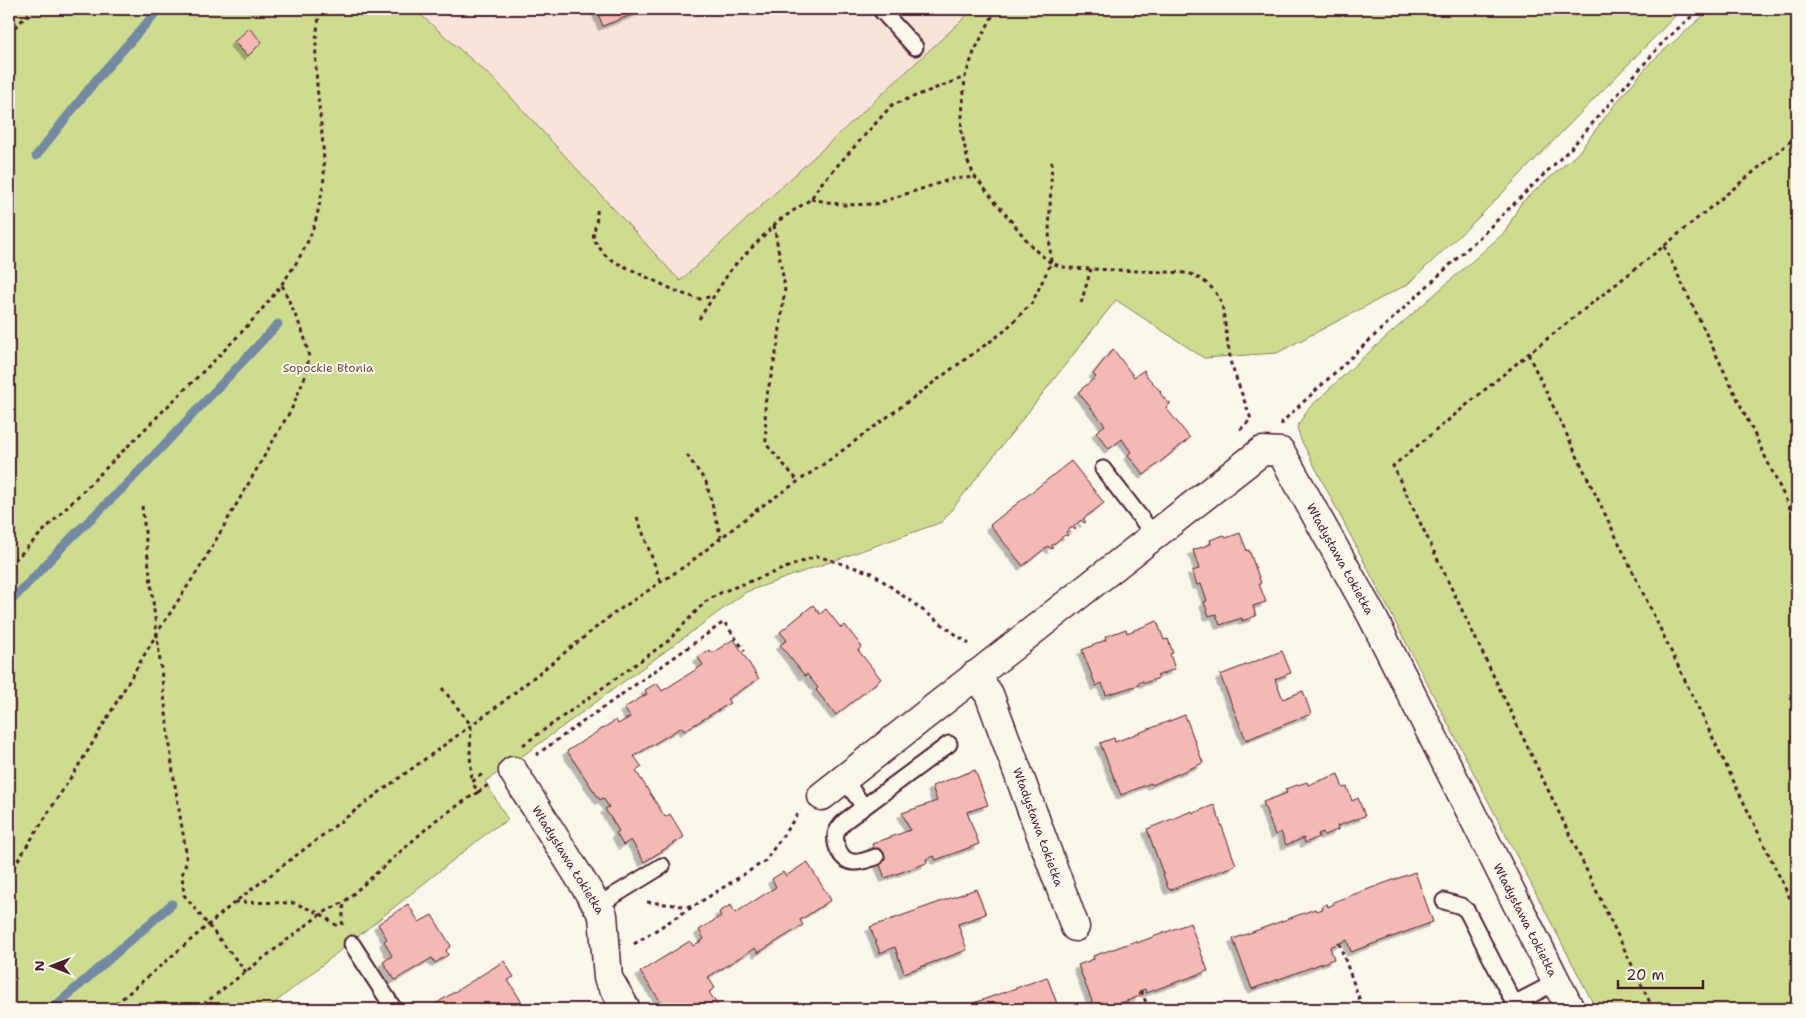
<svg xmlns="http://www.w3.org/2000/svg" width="1806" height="1018" viewBox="0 0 1806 1018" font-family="'Shantell Sans',sans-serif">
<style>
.built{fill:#f9e4dc}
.green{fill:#cedc90;stroke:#8c7e5e}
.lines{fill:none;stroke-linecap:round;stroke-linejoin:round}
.stream{stroke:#738aa2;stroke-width:9}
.building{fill:#f4b8b5;stroke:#4a1f2b;filter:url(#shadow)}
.lane-casing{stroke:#4a1f2b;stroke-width:19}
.street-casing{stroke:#4a1f2b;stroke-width:31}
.path{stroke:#4a1f2b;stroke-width:3;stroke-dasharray:4 4;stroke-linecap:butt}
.lane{stroke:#fbf7ec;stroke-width:15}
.street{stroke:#fbf7ec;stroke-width:28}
.labels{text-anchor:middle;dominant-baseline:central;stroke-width:4;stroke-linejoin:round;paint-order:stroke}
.park-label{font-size:12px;fill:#6b4e44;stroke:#fbf7ec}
.street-label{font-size:12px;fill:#4a1f2b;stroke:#fbf7ec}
</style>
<defs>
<filter id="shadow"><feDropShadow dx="-4.5" dy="4.5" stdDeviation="0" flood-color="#0004"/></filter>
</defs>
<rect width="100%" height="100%" fill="#fbf7ec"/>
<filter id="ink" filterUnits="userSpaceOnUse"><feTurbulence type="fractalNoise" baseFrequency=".02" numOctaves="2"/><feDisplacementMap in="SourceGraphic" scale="10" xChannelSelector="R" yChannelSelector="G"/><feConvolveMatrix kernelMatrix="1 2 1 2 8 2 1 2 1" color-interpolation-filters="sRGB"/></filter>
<g filter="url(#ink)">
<!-- built -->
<polygon class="built" points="414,9 974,9 680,281 497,82"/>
<!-- green -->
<g class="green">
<polygon points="9,9 414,9 497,82 680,281 974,9 1682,9 1479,217 1408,284 1277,353 1204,358 1116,300 942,522 746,592 506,768 485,781 508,820 492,829 267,1009 9,1009"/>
<polygon points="1711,9 1797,9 1797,1009 1596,1009 1301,440 1297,427 1308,409 1358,362 1505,232 1521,203 1578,153 1616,103 1651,62"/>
</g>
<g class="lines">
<!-- stream -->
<g class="stream">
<polyline points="36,156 96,80 159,9"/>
<polyline points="9,603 71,538 128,483 278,324"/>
<polyline points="52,1009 172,904"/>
</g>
</g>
<!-- building -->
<g class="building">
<polygon points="596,9 640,9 641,11 603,26"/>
<polygon points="249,28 262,42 248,56 234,42"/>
<polygon points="1113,349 1134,377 1144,370 1145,371 1144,373 1161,392 1160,393 1168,403 1170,402 1170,404 1166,408 1190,438 1144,475 1128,455 1131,452 1122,439 1109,449 1096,432 1105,425 1078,392 1096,377 1093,374"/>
<polygon points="1071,461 1104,503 1083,519 1086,522 1084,523 1081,520 1074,526 1076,529 1075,530 1072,527 1066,532 1068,535 1067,536 1065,535 1051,546 1053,548 1051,549 1048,546 1023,566 990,525"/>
<polygon points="1240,533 1247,551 1249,550 1261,583 1259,584 1266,602 1253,606 1256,616 1242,621 1242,618 1220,625 1216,614 1209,616 1204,602 1207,601 1201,584 1197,585 1192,571 1199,569 1193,550 1211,544 1210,540 1224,535 1226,538"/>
<polygon points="813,605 820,614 826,609 841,628 845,625 862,647 858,650 881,679 836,715 816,690 818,688 807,674 805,676 780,645 787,640 780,632"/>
<polygon points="1157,621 1164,640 1168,639 1173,653 1170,654 1175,669 1157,676 1159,678 1144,683 1143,681 1138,683 1139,685 1106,695 1102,683 1096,686 1082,650 1106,640 1105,637 1107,636 1126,629 1127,633"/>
<polygon points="734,639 759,679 727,699 730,703 684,731 682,727 634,756 642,767 636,771 665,817 670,814 684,837 644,862 631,840 623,845 616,833 619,831 605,809 609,807 603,798 600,800 567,751 616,720 618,724 630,717 624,708 647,694 645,690 657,683 662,691 703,665 698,657 709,650 712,653"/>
<polygon points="1282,651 1291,673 1275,679 1283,699 1303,691 1311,714 1246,740 1220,675"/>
<polygon points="1185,715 1203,763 1152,785 1151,783 1121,795 1100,743 1114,738 1115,742"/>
<polygon points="975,770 988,805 967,812 979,844 936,860 934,856 926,859 927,863 885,878 872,844 910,830 902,813 937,801 932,786"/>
<polygon points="1338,774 1343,788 1347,787 1352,801 1358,798 1365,816 1337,826 1338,830 1324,835 1323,832 1318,834 1319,837 1305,843 1304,838 1286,845 1281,832 1275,835 1263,802 1287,793 1285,789 1307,782 1308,785"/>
<polygon points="1214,805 1236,865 1170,890 1168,888 1147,829 1192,811 1193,813"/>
<polygon points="807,862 831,900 800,920 803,925 758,953 755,948 708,977 715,988 709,992 720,1009 666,1009 640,972 690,941 693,946 704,939 699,930 721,916 719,912 731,905 735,913 776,887 772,879 783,872 786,876"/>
<polygon points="1415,872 1433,922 1351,952 1347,940 1330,947 1334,959 1252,989 1233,939 1315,909 1316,911 1323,909 1322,906 1327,904 1328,907 1334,904 1333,902"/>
<polygon points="976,889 986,914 958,924 967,950 904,973 895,947 880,953 870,927"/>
<polygon points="408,904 419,922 432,915 451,946 446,950 448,955 435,963 432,958 395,980 383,962 392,956 384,941 387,939 378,924"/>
<polygon points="1190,923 1208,971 1146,993 1145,989 1139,991 1140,996 1105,1009 1095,1009 1078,965 1094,959 1093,956 1136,941 1137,943"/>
<polygon points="504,961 514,977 508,980 526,1009 433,1009 432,1006"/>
<polygon points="1047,977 1059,1009 951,1009 967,1003 968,1005"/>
</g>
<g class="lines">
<!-- lane casing -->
<g class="lane-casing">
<g id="lane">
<polyline points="880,9 915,47"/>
<polyline points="1103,469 1154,535"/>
<polyline points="844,779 864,807"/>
<path d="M876,857C869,859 861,863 853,862C841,861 834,845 836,834C837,829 841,825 845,821L949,744"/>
<polyline points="1444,901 1461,906 1467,911 1517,1009"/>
<polyline points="597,906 662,866"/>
<polyline points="352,944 394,1009"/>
<polyline points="1514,1004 1556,982"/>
</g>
</g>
<!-- street casing -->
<g class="street-casing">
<g id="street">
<polyline points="975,675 989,694 1075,927"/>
<polyline points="513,771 603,915 608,978 626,1009"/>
<polyline points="822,796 1262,451 1281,452 1372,616 1570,1009"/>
</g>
</g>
<!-- path -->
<g class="path">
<path d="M996,9L974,52L965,77L961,129L968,162L975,177L1034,249L1051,263L1067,268L1188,273C1204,279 1215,288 1222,304L1231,364L1251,419L1239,431"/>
<polyline points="9,33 34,9"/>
<polyline points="811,199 844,205 875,204 952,179 975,177"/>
<path d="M597,210C598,220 594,228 593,239L605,255L613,261L680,293L700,299L713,296"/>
<polyline points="774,225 785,288 778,344 765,404 766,444 798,481"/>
<polyline points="1664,246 1797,523"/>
<polyline points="1081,303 1091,269"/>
<polyline points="699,319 732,268 778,221 811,199 819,186 892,105 965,77"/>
<polyline points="1528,354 1797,913"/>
<polyline points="1282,425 1282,422 1483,234 1571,148 1664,41 1700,9"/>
<polyline points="687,455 706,482 721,537"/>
<polyline points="142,506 173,773 186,852 186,863 182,875 184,895 246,972"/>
<polyline points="637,517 661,582"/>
<path d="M9,566C59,515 110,464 160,414C211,362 304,282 318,211C321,197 325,181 324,166C323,116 308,59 321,9"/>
<polyline points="442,688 471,725 470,754 472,782"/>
<polyline points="523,745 668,641 705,602 722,592 817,556 872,573 969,644"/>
<polyline points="536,755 724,622 745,651"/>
<polyline points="478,792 488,785"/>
<polyline points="9,874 89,749 159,630 202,564 292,408 305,377 309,357 304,335 282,285"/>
<polyline points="235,902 294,903 321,914 340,928"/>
<polyline points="647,902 693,907"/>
<polyline points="342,925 344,902"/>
<polyline points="1339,943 1363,1009"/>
<polyline points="634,944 765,861 800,811"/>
<polyline points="1141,991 1148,1007 1147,1009"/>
<polyline points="110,1009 235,902 369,800 499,705 613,614 688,564 759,508 831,459 953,368 1002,333 1032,303 1051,263 1049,232 1052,159"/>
<polyline points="197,1009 321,914 344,902 436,820 478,792 472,782 485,772"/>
<polyline points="1653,1009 1393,466 1528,354 1664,246 1797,136"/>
</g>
<!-- lane -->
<use href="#lane" class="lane"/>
<!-- street -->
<use href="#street" class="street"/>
</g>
</g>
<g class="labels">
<!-- park labels -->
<g class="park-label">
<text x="328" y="368">Sopockie Błonia</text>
</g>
<!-- street labels -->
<g class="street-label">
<text transform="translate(1340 559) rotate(61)">Władysława Łokietka</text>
<text transform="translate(1038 827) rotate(70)">Władysława Łokietka</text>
<text transform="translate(568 860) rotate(58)">Władysława Łokietka</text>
<text transform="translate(1525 920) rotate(63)">Władysława Łokietka</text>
</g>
</g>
<!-- margin -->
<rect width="1806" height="1018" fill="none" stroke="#fbf7ec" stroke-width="30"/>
<rect x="15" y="15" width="1776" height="988" fill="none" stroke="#4a1f2b" stroke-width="2" filter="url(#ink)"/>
<!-- north arrow -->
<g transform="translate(52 966) rotate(270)" stroke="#fbf7ec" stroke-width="4" paint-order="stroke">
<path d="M0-4L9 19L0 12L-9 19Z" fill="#4a1f2b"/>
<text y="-8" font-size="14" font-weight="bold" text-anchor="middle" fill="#4a1f2b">N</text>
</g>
<!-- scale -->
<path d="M1618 980v8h85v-8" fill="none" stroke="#4a1f2b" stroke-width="2.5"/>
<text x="1626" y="980" font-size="15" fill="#4a1f2b" stroke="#fbf7ec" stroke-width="4" paint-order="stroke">20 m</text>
</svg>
